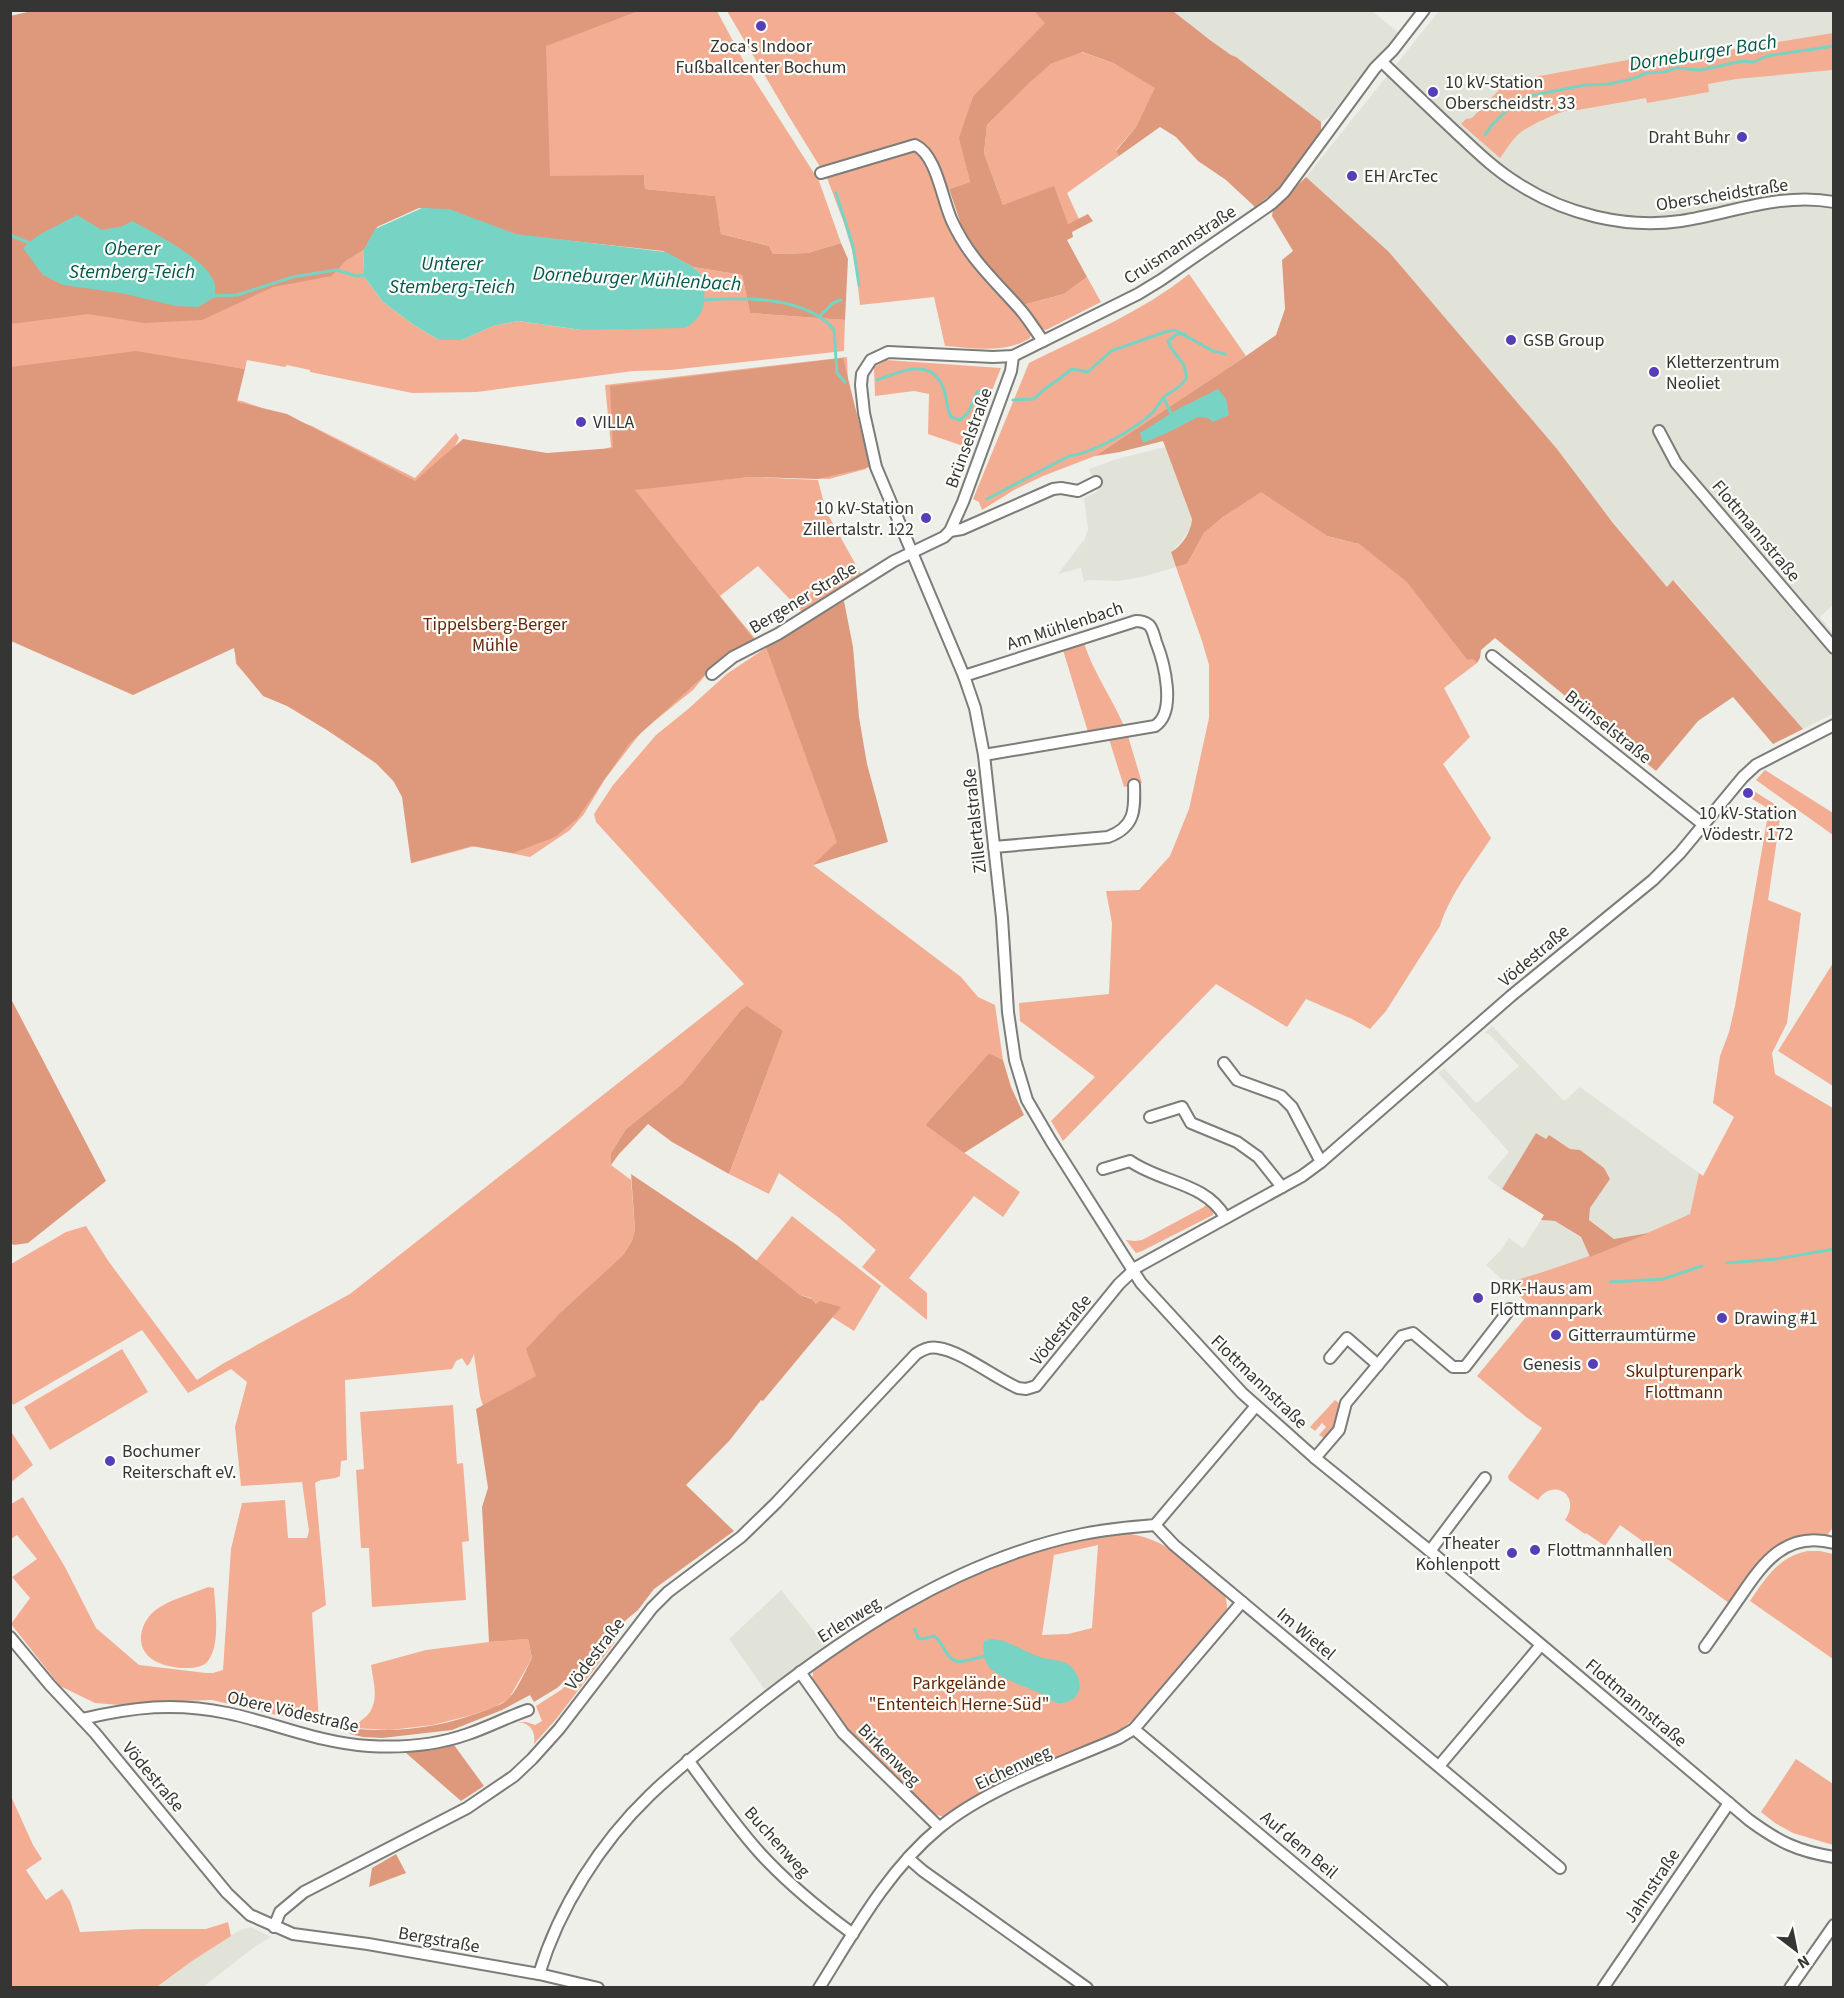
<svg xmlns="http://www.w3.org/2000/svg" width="1844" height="1998" viewBox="0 0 1844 1998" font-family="'Source Sans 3',sans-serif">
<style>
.built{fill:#e2e3d8}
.green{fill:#f3ad92;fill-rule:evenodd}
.forest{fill:#de997d}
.water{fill:#77d4c4}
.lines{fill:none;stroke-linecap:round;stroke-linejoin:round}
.stream{stroke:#77d4c4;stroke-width:3}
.minor-casing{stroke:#7c7c78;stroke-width:14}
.minor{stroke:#fff;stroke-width:10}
.poi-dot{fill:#553eb6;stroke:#fcfdf8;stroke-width:2}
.labels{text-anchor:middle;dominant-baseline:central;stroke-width:4.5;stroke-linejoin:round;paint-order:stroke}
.poi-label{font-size:18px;fill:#353634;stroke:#fcfdf8;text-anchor:start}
.street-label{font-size:18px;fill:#353634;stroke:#fcfdf8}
.park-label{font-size:18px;fill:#642608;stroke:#fcfdf8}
.water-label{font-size:20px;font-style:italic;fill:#03584e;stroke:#fcfdf8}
</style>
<rect width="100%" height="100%" fill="#efefea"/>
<!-- built -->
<g class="built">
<polygon points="1173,11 1372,11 1399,33 1384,52 1371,63 1329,117 1321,122 1236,57 1231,55 1210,40"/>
<polygon points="1439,11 1833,11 1834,604 1820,617 1833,633 1833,714 1803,729 1674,580 1667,587 1389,252 1306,177"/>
<polygon points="1165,447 1192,519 1190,528 1181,542 1171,552 1176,567 1142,577 1119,581 1088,580 1084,582 1081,568 1058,574 1083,541 1084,541 1088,530 1084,498 1098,491 1089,469 1117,459"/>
<polygon points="1492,1026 1564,1101 1580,1087 1699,1173 1690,1215 1649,1233 1614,1239 1589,1220 1590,1208 1610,1179 1580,1150 1570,1150 1549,1136 1546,1139 1537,1133 1502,1189 1487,1178 1509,1152 1438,1073 1444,1068 1476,1103 1478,1102 1519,1066 1489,1034 1484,1033"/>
<polygon points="1541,1220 1555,1221 1581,1238 1590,1257 1558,1269 1506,1283 1486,1265 1502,1249 1509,1238 1523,1248"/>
<polygon points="781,1590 826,1646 765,1690 729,1639"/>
<polygon points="251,1927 271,1937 257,1945 203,1987 157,1988 192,1961 238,1931"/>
</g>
<!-- green -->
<g class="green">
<polygon points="97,10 546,45 639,11 717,11 750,73 819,181 841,243 808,253 773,254 769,246 721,234 714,196 645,189 644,175 388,206 332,276 346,261 364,250 363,275 383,302 414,325 439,340 462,340 493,326 518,321 582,330 705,278 693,267 742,275 750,313 845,320 844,351 670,370 633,371 477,392 412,393 310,372 310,370 287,365 285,367 247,360 245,369 217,365 216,398 242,401 312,426 415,478 456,433 459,438 455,446 455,454 513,457 597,451 611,447 605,385 847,357 848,384 866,469 829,479 771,476 692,475 641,488 750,477 818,480 826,511 862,576 803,613 758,566 720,596 757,641 714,665 693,690 642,731 605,779 584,814 570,830 530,857 475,846 412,863 404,799 394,782 372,759 353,746 288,706 264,695 236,664 234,643 11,589 10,43"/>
<path d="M727,11H1034L1046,23L973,96L960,138L970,182L937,193L948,222L1031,333L1030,338C1006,354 973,348 945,346L934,297L860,305L855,260L844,223L827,178L788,115Z"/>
<path d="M1833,33V70L1736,79L1708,84L1709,92L1647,103L1646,98L1578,110C1568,106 1531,125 1521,132C1513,138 1506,150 1500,158L1461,124L1466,119L1472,118L1501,88L1534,77L1677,51L1686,57Z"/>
<polygon points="1081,52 1113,63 1156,88 1136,127 1116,150 1119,156 1067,193 1079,219 1068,224 1003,205 984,153 987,125 1030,81 1051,64"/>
<path d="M1189,274L1246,356L1095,456L1043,476L1014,490L982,510L979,502L973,499L1029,363C1083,336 1142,312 1189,274Z"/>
<polygon points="1087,277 1101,302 1046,330 1040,329 1023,305 1064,294"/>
<polygon points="886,360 1001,368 969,448 928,434 929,394 914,391 875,396 874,367"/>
<path d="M1261,491L1327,536L1359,544L1408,582L1467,660L1473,658L1477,663L1444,688L1470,737L1443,764L1491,838C1473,866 1450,894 1440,926L1386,1011L1370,1029L1352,1019L1306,999L1287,1027L1216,984L1063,1141L1051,1121L1095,1077L1020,1021L1019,1003L1109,994L1112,923L1106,891L1139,890L1170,856L1189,809L1209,718V665L1202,641L1176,567L1187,564L1204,533L1223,517Z"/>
<path d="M790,632L858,851L813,865L961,977L978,997L995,1005L1003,1060L989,1053L925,1125L1020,1192L1003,1217L974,1196L909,1278L927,1293V1320L862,1267L876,1250L838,1217L779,1173L769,1194L729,1174L783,1031L740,1011L682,1084L626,1129L611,1153V1165L631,1180L635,1229L632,1241L623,1255L562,1311L537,1376L483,1406L480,1396L474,1354L470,1363L467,1366L462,1358L456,1361L452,1369L345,1380L347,1460L341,1461L340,1476C332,1481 323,1477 315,1483L326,1605L312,1613L319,1722L281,1716L212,1700L150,1702L120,1705L95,1703L60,1686L11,1624L30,1598L12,1577L37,1559L17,1535L11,1539V1504L23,1497L65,1567L96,1628L139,1665L206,1673H213L223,1670L231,1549L242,1503L285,1500L288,1538H307L309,1531L302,1482L241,1486L235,1427L247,1382L231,1369L188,1393L142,1330L13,1405L11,1400V1264L66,1232L86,1226L109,1262L197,1380L224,1363L350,1294L744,984L596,822L594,814L613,785L656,735L687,710L728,673Z"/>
<path d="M1084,643C1093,672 1112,698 1124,726L1088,732L1063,650Z"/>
<polygon points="1128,736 1142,783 1124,787 1109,739"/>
<polygon points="1765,770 1833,813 1833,835 1756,780"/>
<path d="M1749,788L1779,807L1781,812L1768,900L1801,913L1787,1023L1772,1053L1775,1074L1833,1108L1834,1526L1828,1534L1830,1537C1776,1528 1756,1565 1729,1603L1620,1525L1605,1546L1586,1533L1585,1534L1565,1520C1582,1495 1553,1477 1538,1500L1509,1480L1508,1476L1542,1428L1526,1417L1477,1376L1531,1311L1526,1302L1506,1283C1570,1265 1630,1242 1690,1214L1699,1173L1703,1176L1734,1117L1713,1103L1720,1056L1729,1032L1735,1006L1769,809L1744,794Z"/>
<polygon points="1833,963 1833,1086 1778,1051"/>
<polygon points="1207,1203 1214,1210 1213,1215 1142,1251 1136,1253 1126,1240 1135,1241 1142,1240 1204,1207"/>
<polygon points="792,1216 881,1286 854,1331 832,1317 840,1307 816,1304 811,1298 800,1295 790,1289 756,1261"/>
<polygon points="122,1349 148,1392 50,1450 24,1407"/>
<polygon points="1335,1400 1340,1404 1334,1426 1324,1438 1319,1435 1326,1427 1322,1423 1315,1431 1310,1427"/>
<polygon points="453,1405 457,1464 463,1463 469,1541 462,1542 466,1600 372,1607 369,1548 361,1548 356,1470 364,1469 360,1412"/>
<polygon points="10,1430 33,1465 11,1482 10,1482"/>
<path d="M1123,1533C1166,1537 1190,1564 1223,1591C1226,1598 1229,1607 1225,1615L1140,1714L1118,1732L945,1817L933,1814L905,1788L843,1725L812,1681L813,1672L818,1665C911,1603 1009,1546 1123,1533ZM1098,1545L1092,1628L1068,1634L1042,1635L1054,1555Z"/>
<path d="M1808,1551H1820L1833,1554V1659L1750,1601C1766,1578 1779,1556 1808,1551Z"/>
<path d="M208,1587L214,1588C215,1608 221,1644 208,1661C199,1673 163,1668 152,1659C133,1646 141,1620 157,1609C171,1599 192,1594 208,1587Z"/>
<path d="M528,1639L532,1658L508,1700L492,1708L472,1715L433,1725L390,1730L353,1728C358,1722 366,1718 370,1712C379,1698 373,1680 371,1665L426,1650L489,1642Z"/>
<path d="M613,1642H615L557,1718L534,1744C536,1732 531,1723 518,1722H526L535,1725L542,1721L536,1706L561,1690Z"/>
<polygon points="1796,1759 1833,1784 1833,1845 1793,1833 1775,1823 1761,1812"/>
<polygon points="10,1794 33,1845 42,1859 26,1870 46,1900 62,1889 70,1901 80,1932 142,1929 206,1929 228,1922 231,1936 192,1961 157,1987 11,1987"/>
</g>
<!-- forest -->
<g class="forest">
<polygon points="36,10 639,11 546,46 550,176 644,175 645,189 715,196 721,234 769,246 773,254 808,253 841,243 848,259 845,320 750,313 742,275 693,267 663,251 517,235 449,211 419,208 377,227 364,250 346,261 332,276 273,287 202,320 144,323 88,314 11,324 10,16"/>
<polygon points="1034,11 1173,11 1210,40 1231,55 1236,57 1321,122 1321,133 1276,191 1255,207 1226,180 1198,161 1176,137 1160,127 1119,156 1116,151 1136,127 1155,88 1113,63 1082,52 1051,64 1030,82 987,125 984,153 1003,205 1054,186 1068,224 1088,214 1093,221 1072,232 1073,237 1067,240 1087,277 1064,294 1023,305 985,269 964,233 949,189 970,182 959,138 973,96 1045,23"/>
<path d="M1306,177L1389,252L1557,449L1613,523L1667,587L1673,580L1803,729L1773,744L1733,697L1698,721L1656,771L1495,638L1481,650L1480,658L1477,663L1473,659L1467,660L1407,582L1359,544L1327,536L1261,492L1223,517L1204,533L1187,564L1176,567L1171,552C1182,546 1191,532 1192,519L1163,441L1120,452L1095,456L1246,356L1276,335L1285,309L1282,260L1293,251L1272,216L1273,209Z"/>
<polygon points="136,351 245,369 237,402 287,414 415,481 463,439 547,453 613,448 610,386 843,358 870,467 818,479 750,477 635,490 756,642 730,652 629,744 577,819 555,837 513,853 471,846 411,863 402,797 393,780 377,764 327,730 287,706 263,696 237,664 234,648 133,695 11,641 10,367"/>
<polygon points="844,601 853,647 859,717 867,764 888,842 813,865 837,842 766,647"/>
<polygon points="10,997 106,1181 28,1243 14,1245 10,1243"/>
<polygon points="747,1006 783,1031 729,1174 672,1142 648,1124 619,1154 611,1165 611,1153 626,1129 682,1084 740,1011"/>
<polygon points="989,1053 1003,1060 1011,1087 1024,1115 964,1153 925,1125"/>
<polygon points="1536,1133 1546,1139 1549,1135 1570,1149 1580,1150 1604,1168 1610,1179 1590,1208 1589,1220 1614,1239 1649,1233 1590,1257 1581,1237 1555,1221 1541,1220 1544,1215 1502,1189"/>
<path d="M631,1174L737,1245L800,1295L812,1299L816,1304L820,1301L841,1307L763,1401L761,1400L730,1440L686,1485L734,1531L654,1589L638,1610L626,1620L609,1640L557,1688L534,1702L530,1695L502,1710L452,1730L382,1738L363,1737L350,1734L348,1728C396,1734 445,1727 489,1709C495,1706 505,1704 509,1698C519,1687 525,1671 532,1658L528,1639L489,1642L482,1507L488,1488L476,1409L536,1376L526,1349L562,1311L623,1255L632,1241L635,1229Z"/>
<polygon points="454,1745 484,1786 461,1801 406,1753"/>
<polygon points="396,1854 406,1873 369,1887 372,1868"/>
</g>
<!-- water -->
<g class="water">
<path d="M422,208L449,209L516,234L666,252L693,267L705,278C704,301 707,316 685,328L582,330L518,321L493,326L462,340H439L414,325L383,302L363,275L364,250L375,229Z"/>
<path d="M77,215L102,230L123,226L132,221C153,232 207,260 214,282C216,286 215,293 215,297L198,307L176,306L121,293L63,285L43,275L23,248L37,236Z"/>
<polygon points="1218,389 1226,399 1229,415 1213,422 1208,418 1198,417 1167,433 1143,443 1140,433 1178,409"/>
<path d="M992,1639C1010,1640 1025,1653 1043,1658C1052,1660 1062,1660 1069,1665C1080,1673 1085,1693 1071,1700C1067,1702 1062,1704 1058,1703C1052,1702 1047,1697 1042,1694C1025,1686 1007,1682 992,1670C984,1664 982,1650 984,1641Z"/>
</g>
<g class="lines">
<!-- stream -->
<g class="stream">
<polyline points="1485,135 1491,126 1508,109 1529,96 1585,85 1609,84 1632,79 1647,73 1664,72 1677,68 1700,70 1743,61 1754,62 1767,56 1834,46"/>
<polyline points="836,193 853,246 859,285"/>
<polyline points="10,235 32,244"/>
<polyline points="214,296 237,295 293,277 336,270 357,276 364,275"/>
<path d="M703,300C742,297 807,296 834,330L837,373L845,382"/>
<polyline points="820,316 833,303 841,300"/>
<path d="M877,380C903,371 934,355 945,393C947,402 947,409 951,417L960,420L968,413L977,392L983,390L991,392"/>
<polyline points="1164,399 1171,413"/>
<path d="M1013,400L1034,399C1045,387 1059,380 1072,369L1088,372L1111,351L1165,332L1175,330L1213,351L1225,354"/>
<path d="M987,499L1069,456C1093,453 1136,429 1153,412C1157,408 1160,401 1164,397C1173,390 1179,389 1186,379C1188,361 1172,355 1168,341L1177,334H1185"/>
<polyline points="1727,1263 1776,1259 1834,1249"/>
<polyline points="1610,1282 1663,1279 1702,1266"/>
<path d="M915,1629L918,1638L922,1639L934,1636C939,1639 940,1642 943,1647C954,1669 963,1661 985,1656"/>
</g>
<!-- minor casing -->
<g class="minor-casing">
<g id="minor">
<path d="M1424,10L1393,50L1375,68L1284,192L1271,204L1161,280L1138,294L1013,356L993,357L888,352L871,360L862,374L861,385L864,413L876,467L964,676L975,708L984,755L1002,918L1008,1012L1015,1060L1027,1100L1051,1141L1141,1283L1242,1393L1315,1458L1430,1551L1749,1820C1779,1842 1797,1851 1834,1857"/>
<path d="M1382,62C1408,87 1434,112 1461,137C1478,153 1496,170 1517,183C1564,214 1625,229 1681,221C1732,213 1782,192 1834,202"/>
<path d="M821,173L915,145C937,155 942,200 952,221C969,258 993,279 1019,308C1028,318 1035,330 1043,341"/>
<polyline points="1659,431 1676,463 1834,648"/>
<polyline points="950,531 962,529 1053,489 1061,488 1078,491 1096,482"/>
<polyline points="1492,656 1704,825"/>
<polyline points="712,674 733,657 778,634 894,561 944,537 950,531 963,502 1011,371 1013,356"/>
<path d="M964,676L1136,621C1141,621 1145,622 1149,625C1153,629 1154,636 1156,642C1164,662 1177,712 1155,726L984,755"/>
<path d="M994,847L1108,837C1135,827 1135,810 1134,785"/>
<polyline points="1224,1063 1237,1080 1281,1096 1292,1107 1321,1162"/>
<polyline points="1150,1117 1182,1107 1191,1123 1237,1142 1258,1157 1282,1187"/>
<path d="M1103,1169L1130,1161C1161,1183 1205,1182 1225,1217"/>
<polyline points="1330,1358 1347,1338 1378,1365"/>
<polyline points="1315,1458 1339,1430 1346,1403 1402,1336 1413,1333 1453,1367 1465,1367 1510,1309"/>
<polyline points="1155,1525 1174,1545 1560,1868"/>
<polyline points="1430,1551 1485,1478"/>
<polyline points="10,1637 50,1685 95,1733 227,1893 250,1915 293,1934 368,1944 539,1974 598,1988"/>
<path d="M1705,1647C1717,1630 1729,1613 1740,1597C1763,1563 1786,1530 1834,1543"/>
<polyline points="800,1672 843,1733 939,1827"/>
<path d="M82,1719C133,1707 175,1702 227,1713C275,1723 319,1743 369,1746C402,1748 437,1745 468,1734C489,1727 507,1717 528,1710"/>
<polyline points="1134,1729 1442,1988"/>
<path d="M688,1760C711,1791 733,1823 759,1852C787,1883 819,1909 853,1934"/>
<polyline points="1439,1766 1541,1645"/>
<polyline points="908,1858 923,1871 1087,1988"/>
<path d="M274,1927L280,1912L304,1892L467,1808L514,1776L532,1759L559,1729L652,1608L668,1592L741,1537L776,1503L916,1354C923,1349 930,1346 938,1348C961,1351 995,1378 1018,1388L1026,1389L1036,1386L1119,1284L1137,1267L1302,1176L1321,1162L1511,996L1653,880L1680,853L1743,777L1756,765L1834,725"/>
<path d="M539,1974C559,1908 600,1843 650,1795C678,1768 709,1744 740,1719C840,1638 955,1560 1083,1534C1107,1529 1131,1527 1155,1525L1256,1406"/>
<path d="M819,1988C854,1932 888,1870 939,1828C987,1788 1062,1763 1119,1738L1134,1729L1242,1602"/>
<polyline points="1603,1988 1729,1803"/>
<polyline points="1790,1988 1834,1925"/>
</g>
</g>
<!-- minor -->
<use href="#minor" class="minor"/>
</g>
<!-- markers -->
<g class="poi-dot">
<circle cx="761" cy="26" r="6"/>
<circle cx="1433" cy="92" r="6"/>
<circle cx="1742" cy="137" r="6"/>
<circle cx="1352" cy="176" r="6"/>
<circle cx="1511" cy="340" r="6"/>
<circle cx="1654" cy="372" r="6"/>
<circle cx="581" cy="422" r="6"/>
<circle cx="926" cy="518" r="6"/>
<circle cx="1748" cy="793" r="6"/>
<circle cx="1478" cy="1298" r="6"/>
<circle cx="1722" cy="1318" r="6"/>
<circle cx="1556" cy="1335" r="6"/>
<circle cx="1593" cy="1364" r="6"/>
<circle cx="110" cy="1461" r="6"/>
<circle cx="1535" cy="1550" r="6"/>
<circle cx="1512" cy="1553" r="6"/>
</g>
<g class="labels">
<!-- poi labels -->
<g class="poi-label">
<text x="761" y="46" text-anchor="middle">Zoca's Indoor<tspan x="761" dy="21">Fußballcenter Bochum</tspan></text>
<text x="1445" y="82">10 kV-Station<tspan x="1445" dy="21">Oberscheidstr. 33</tspan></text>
<text x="1730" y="137" text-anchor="end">Draht Buhr</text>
<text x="1364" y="176">EH ArcTec</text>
<text x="1523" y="340">GSB Group</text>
<text x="1666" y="362">Kletterzentrum<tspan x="1666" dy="21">Neoliet</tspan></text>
<text x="593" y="422">VILLA</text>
<text x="914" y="508" text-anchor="end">10 kV-Station<tspan x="914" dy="21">Zillertalstr. 122</tspan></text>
<text x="1748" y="813" text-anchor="middle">10 kV-Station<tspan x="1748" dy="21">Vödestr. 172</tspan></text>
<text x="1490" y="1288">DRK-Haus am<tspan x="1490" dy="21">Flottmannpark</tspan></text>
<text x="1734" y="1318">Drawing #1</text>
<text x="1568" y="1335">Gitterraumtürme</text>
<text x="1581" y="1364" text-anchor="end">Genesis</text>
<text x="122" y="1451">Bochumer<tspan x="122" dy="21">Reiterschaft eV.</tspan></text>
<text x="1500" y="1543" text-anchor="end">Theater<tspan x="1500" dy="21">Kohlenpott</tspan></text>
<text x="1547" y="1550">Flottmannhallen</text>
</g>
<!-- street labels -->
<g class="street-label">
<text transform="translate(1722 195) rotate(-9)">Oberscheidstraße</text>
<text transform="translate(1180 245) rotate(-33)">Cruismannstraße</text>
<text transform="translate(969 438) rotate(-70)">Brünselstraße</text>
<text transform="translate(1756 531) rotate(50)">Flottmannstraße</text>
<text transform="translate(803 598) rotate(-31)">Bergener Straße</text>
<text transform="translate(1065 626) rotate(-18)">Am Mühlenbach</text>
<text transform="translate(1608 727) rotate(39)">Brünselstraße</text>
<text transform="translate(975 821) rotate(-96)">Zillertalstraße</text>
<text transform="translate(1534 956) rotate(-40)">Vödestraße</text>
<text transform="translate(1061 1330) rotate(-51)">Vödestraße</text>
<text transform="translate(1259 1382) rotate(44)">Flottmannstraße</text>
<text transform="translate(849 1620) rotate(-32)">Erlenweg</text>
<text transform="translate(1306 1634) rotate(40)">Im Wietel</text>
<text transform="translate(595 1654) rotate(-53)">Vödestraße</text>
<text transform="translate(1636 1703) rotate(40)">Flottmannstraße</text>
<text transform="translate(293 1712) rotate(13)">Obere Vödestraße</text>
<text transform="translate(889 1755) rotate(45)">Birkenweg</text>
<text transform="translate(1013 1768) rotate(-25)">Eichenweg</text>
<text transform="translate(153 1777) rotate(50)">Vödestraße</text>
<text transform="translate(777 1842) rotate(48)">Buchenweg</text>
<text transform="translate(1299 1845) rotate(40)">Auf dem Beil</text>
<text transform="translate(1652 1886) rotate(-56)">Jahnstraße</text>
<text transform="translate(439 1940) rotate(10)">Bergstraße</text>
</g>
<!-- park labels -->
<g class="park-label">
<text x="495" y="624">Tippelsberg-Berger<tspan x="495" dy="21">Mühle</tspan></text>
<text x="1684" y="1371">Skulpturenpark<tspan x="1684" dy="21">Flottmann</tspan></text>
<text x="959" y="1683">Parkgelände<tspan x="959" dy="21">"Ententeich Herne-Süd"</tspan></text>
</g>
<!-- water labels -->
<g class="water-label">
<text transform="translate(1703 53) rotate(-9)">Dorneburger Bach</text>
<text x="132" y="249">Oberer<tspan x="132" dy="23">Stemberg-Teich</tspan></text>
<text x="452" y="264">Unterer<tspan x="452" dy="23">Stemberg-Teich</tspan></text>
<text transform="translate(637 279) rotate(3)">Dorneburger Mühlenbach</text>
</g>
</g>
<!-- border -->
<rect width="1844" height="1998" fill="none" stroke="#353634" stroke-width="24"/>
<!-- north arrow -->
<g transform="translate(1796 1950) rotate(148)" stroke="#fcfdf8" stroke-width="4.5" paint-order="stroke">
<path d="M0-4.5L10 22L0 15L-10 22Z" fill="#353634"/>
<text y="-9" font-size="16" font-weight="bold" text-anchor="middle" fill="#353634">N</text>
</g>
</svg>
